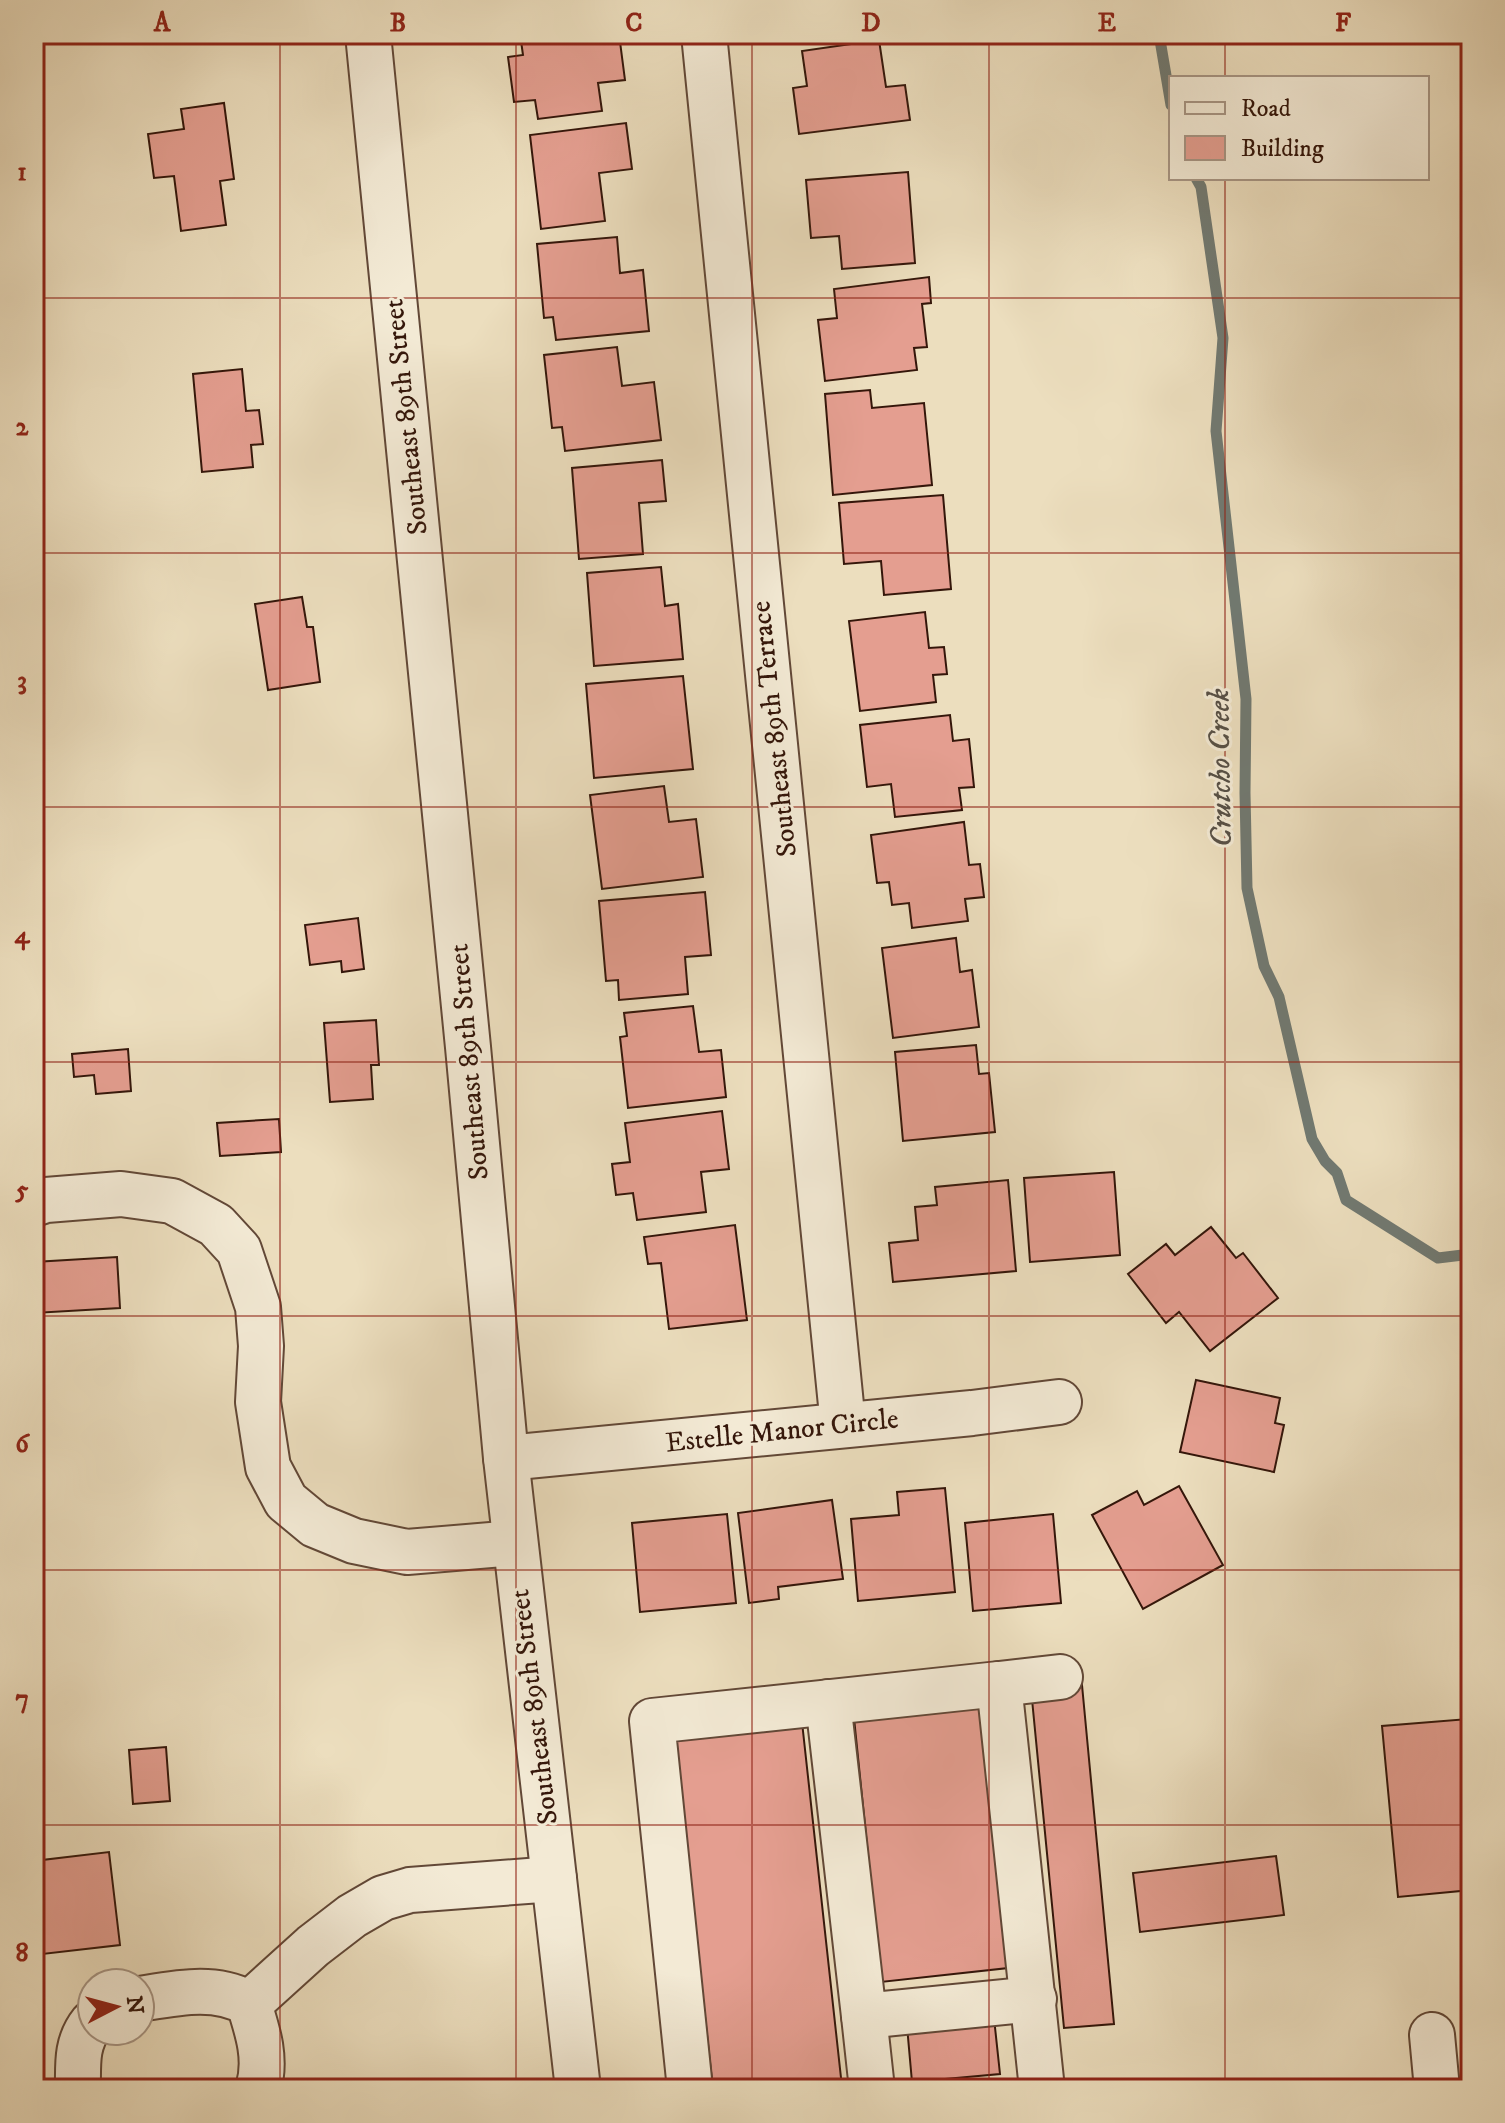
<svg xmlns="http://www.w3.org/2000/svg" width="1505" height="2123" viewBox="0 0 1505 2123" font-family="'IM FELL DW Pica',serif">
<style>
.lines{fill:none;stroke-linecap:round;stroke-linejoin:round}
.stream{stroke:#717971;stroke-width:11}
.building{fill:#e49e90;stroke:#34160a;stroke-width:2}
.minor-casing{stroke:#624837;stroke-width:48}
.minor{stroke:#f3ead5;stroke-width:44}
.grid{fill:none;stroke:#8f2418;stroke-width:2;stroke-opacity:0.55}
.labels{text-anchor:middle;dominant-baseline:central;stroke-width:6;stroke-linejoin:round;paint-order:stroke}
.street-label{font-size:28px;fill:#34160a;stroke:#f3ead5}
.water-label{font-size:30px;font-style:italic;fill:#575046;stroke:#f3ead5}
.neatline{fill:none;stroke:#8f2418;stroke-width:3}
.grid-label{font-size:26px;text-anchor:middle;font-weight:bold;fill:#8f2418}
</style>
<rect width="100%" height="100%" fill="#ecdebe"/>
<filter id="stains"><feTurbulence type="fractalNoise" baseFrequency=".0025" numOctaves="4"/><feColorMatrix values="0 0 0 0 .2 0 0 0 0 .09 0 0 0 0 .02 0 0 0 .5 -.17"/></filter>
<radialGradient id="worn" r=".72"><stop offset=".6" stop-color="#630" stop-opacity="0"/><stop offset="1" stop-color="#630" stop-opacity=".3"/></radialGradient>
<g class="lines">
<!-- stream -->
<g class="stream">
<polyline points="1159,34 1171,105"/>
<polyline points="1196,178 1201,187 1223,338 1216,431 1246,699 1245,793 1247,888 1264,966 1279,997 1312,1139 1325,1161 1337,1173 1346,1200 1438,1258 1471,1254"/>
</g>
</g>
<!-- building -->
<g class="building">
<polygon points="520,34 619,34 625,80 598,83 602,111 538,119 535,100 514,102 508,57 523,55"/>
<polygon points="879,40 886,87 905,85 910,120 799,134 793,88 807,86 802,51"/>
<polygon points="224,103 234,179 220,181 226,225 181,231 174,176 154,178 148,134 184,129 181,109"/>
<polygon points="626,123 632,169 599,173 605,221 541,229 530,135"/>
<polygon points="908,172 915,263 842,269 839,236 811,238 806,180"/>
<polygon points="617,237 620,273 643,270 649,331 556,340 553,317 544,318 537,244"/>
<polygon points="929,277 931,303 922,304 927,347 914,348 917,370 825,381 818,320 837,318 834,289"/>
<polygon points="617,347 622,386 654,382 661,440 565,451 562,427 552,428 544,355"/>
<polygon points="242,369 246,411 259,410 263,444 251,445 253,467 202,472 193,374"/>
<polygon points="870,390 872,408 924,403 932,485 833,495 825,394"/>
<polygon points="662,460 666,501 639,503 643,554 579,559 572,468"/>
<polygon points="943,495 951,589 884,595 881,561 844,564 839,503"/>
<polygon points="661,567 665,606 678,604 683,659 594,666 587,573"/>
<polygon points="302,597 307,627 313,627 320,682 268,690 255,604"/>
<polygon points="925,612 929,648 944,647 947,674 933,675 936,702 860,711 849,621"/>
<polygon points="37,638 44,693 34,695 34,639"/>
<polygon points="683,676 693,769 594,778 586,684"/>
<polygon points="950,715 953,741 969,739 974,787 959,788 962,810 895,817 891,784 867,787 860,725"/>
<polygon points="664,786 669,822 696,819 703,877 602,889 590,795"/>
<polygon points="964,822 969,865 980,864 984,897 965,899 968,921 912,928 909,903 892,905 889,882 877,883 871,835"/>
<polygon points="705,892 711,955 685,957 688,994 619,1000 618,980 606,981 599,901"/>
<polygon points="358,918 364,969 342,972 341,961 310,965 305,925"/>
<polygon points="956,938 960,972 972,970 979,1027 893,1038 882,948"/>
<polygon points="693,1006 699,1052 721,1050 726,1097 628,1108 620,1037 627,1036 624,1013"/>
<polygon points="376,1020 379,1065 371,1065 373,1099 330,1102 324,1023"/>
<polygon points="976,1045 979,1074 989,1073 995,1132 903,1141 895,1052"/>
<polygon points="128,1049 131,1091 96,1094 94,1075 74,1077 72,1054"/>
<polygon points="722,1111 729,1169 701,1172 706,1212 637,1220 633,1193 616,1195 612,1164 630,1162 625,1123"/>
<polygon points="279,1119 281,1152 220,1156 217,1123"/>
<polygon points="1114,1172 1120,1255 1030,1262 1024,1178"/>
<polygon points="1008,1180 1016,1271 893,1282 889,1243 918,1240 915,1207 937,1205 935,1187"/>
<polygon points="735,1225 747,1320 669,1329 661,1263 648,1264 644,1237"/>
<polygon points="1211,1227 1236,1258 1243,1253 1278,1298 1210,1351 1179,1312 1166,1323 1128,1274 1166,1244 1175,1255"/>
<polygon points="117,1257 120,1308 34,1313 34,1262"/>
<polygon points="1196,1380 1280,1398 1275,1423 1284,1425 1274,1472 1180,1452"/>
<polygon points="1179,1486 1223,1565 1143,1609 1092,1515 1137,1491 1144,1505"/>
<polygon points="945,1488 955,1592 858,1601 851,1519 899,1515 897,1492"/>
<polygon points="832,1500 843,1579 778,1587 779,1599 749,1603 738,1513"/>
<polygon points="727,1514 736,1603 640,1612 632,1523"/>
<polygon points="1053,1514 1061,1603 973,1611 965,1523"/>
<polygon points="1082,1685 1114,2024 1064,2028 1031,1689"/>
<polygon points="980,1704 1008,1968 881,1982 854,1718"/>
<polygon points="1468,1719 1471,1755 1471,1890 1398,1897 1382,1726"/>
<polygon points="802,1722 842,2087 827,2089 713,2089 674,1737"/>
<polygon points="166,1747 170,1801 133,1804 129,1750"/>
<polygon points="109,1852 120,1945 34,1955 34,1861"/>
<polygon points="1276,1856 1284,1915 1140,1932 1133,1873"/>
<polygon points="994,2018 1000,2074 912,2082 907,2026"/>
</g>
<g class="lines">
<!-- minor casing -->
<g class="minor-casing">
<g id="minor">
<polyline points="368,34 468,1047 506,1458 578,2089"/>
<polyline points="704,34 843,1425"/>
<polyline points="34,1204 46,1200 121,1194 172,1201 216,1225 239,1250 258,1307 261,1346 258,1402 268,1467 286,1501 315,1525 354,1541 407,1552 515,1543"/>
<polyline points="506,1458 972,1413 1059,1402"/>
<polyline points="828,1702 864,2016 1034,1999"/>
<path d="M140,1999C176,1993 217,1984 249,2004C258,2032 267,2060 258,2089"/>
<polyline points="249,2004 313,1946 352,1916 383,1898 410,1890 554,1879"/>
<polyline points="864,2016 872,2089"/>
<polyline points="1432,2035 1437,2089"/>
<path d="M78,2089C78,2064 76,2043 92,2023"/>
<polyline points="690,2089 652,1721 999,1684"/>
<polyline points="1042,2089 999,1684 1060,1677"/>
</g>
</g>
<!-- minor -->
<use href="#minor" class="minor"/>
</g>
<!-- grid -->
<path class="grid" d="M280,34V2089M516,34V2089M752,34V2089M989,34V2089M1225,34V78M1225,178V2089M34,298H1471M34,553H1471M34,807H1471M34,1062H1471M34,1316H1471M34,1570H1471M34,1825H1471"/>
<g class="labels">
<!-- street labels -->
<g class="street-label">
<text transform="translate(406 417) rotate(-96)">Southeast 89th Street</text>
<text transform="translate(774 729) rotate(-96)">Southeast 89th Terrace</text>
<text transform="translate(469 1062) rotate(-95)">Southeast 89th Street</text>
<text transform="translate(782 1431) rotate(-6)">Estelle Manor Circle</text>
<text transform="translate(534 1707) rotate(-97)">Southeast 89th Street</text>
</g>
<!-- water labels -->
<g class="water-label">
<text transform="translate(1221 768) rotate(-91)">Crutcho Creek</text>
</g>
</g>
<!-- margin -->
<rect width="1505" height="2123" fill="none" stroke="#ecdebe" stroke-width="88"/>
<!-- legend -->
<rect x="1169" y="76" width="260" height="104" fill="#f3ead5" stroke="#a79584" stroke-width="2"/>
<rect x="1185" y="102" width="40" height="12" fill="#f3ead5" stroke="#a79584" stroke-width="2"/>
<text x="1241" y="116" font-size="24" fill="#34160a">Road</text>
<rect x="1185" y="136" width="40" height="24" fill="#e49e90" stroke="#a79584" stroke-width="2"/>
<text x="1241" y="156" font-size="24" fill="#34160a">Building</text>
<!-- north arrow -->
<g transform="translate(116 2007) rotate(84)"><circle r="38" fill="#f3ead5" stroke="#a79584" stroke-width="2"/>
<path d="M0-6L14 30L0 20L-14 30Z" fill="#8f2418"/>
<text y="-12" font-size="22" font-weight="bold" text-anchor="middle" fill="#34160a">N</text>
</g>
<rect x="44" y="44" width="1417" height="2035" class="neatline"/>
<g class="grid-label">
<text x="162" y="31">A</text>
<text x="398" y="31">B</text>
<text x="634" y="31">C</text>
<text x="871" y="31">D</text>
<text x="1107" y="31">E</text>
<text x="1343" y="31">F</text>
<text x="22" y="180">1</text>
<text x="22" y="435">2</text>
<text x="22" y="689">3</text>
<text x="22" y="943">4</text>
<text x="22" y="1198">5</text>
<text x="22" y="1452">6</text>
<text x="22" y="1707">7</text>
<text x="22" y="1961">8</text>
</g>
<rect width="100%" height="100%" filter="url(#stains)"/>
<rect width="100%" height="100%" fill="url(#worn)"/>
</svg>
